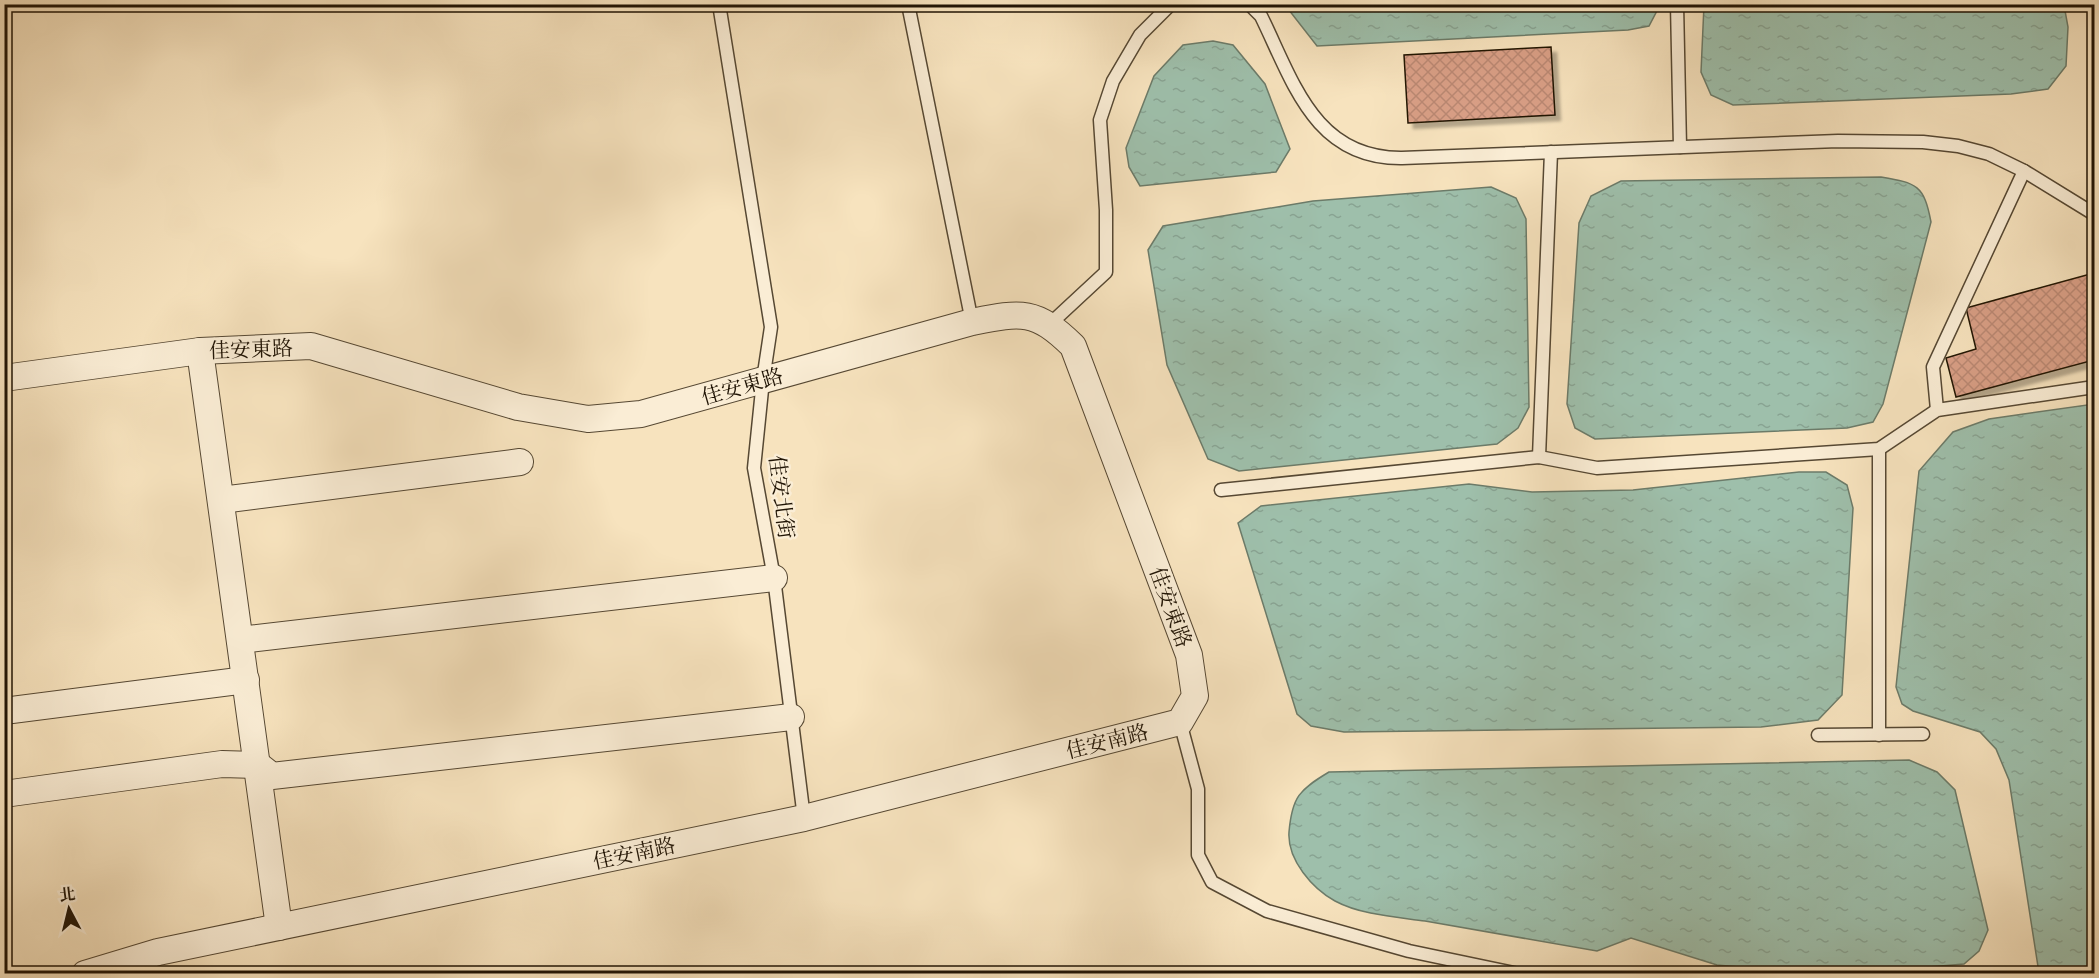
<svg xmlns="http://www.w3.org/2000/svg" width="2099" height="978" viewBox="0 0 2099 978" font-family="'Libre Caslon Text','Noto Serif TC',serif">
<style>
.water{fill:url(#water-ripples);stroke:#6c7b69;stroke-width:1.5}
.building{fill:url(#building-cross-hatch);stroke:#201405;stroke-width:1.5;filter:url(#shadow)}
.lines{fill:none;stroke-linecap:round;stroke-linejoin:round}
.lane-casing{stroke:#564833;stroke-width:15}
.street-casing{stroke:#564833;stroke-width:28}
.lane{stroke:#faedd5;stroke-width:12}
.street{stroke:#faedd5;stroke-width:26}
.labels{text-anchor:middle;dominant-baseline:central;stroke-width:5;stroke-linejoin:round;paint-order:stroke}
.street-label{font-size:21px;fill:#201405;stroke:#faedd5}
</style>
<defs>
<pattern id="water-ripples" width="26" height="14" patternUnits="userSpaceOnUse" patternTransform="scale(1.5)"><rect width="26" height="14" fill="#9ebfab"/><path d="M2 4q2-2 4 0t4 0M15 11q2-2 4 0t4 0" fill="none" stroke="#88a392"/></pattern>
<pattern id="building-cross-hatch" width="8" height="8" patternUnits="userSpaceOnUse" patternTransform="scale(1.5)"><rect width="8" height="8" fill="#d99f86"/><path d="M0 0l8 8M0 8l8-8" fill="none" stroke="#ba8872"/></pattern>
<filter id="shadow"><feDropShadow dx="5.5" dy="5.5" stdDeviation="1.5" flood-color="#0004"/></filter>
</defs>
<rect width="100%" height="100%" fill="#f7e3be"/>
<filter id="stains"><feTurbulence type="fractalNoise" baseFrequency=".00333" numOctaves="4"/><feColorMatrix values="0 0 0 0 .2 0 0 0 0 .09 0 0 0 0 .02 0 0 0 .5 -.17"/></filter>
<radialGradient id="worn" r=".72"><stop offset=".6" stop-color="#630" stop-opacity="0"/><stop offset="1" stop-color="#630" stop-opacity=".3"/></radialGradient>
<!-- water -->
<g class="water">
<polygon points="1285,5 1660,5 1649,26 1628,30 1317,46"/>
<polygon points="1704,5 2064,5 2068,27 2066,66 2048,89 2011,94 1733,105 1711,95 1701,72"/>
<polygon points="1213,41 1233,45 1265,84 1290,149 1276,172 1140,186 1129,167 1126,148 1154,76 1183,45"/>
<path d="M1881,177C1917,183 1924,185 1931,222L1883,404L1873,422L1847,428L1595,439L1575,428L1567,404L1579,223L1591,196L1621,181Z"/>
<polygon points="1491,187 1516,198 1526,219 1529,407 1518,428 1497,444 1239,471 1208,459 1167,365 1148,250 1163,226 1313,201"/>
<polygon points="2094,404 2094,973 2039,973 2009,780 1996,749 1980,732 1913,711 1902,704 1896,687 1919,471 1953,432 1989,419"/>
<polygon points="1799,472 1826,472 1847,485 1853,508 1842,695 1818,720 1761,727 1344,732 1311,726 1297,714 1238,523 1261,506 1469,484 1532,492 1633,490"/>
<path d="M1909,760L1937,772L1955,790L1988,930L1979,951L1964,964L1859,973H1803L1717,965L1631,938L1597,951C1539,941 1482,931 1425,921C1397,917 1361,915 1335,901C1313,889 1287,860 1289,832C1292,797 1299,790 1329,772Z"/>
</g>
<!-- building -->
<g class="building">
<polygon points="1551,47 1555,115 1408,123 1404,55"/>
<polygon points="2094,273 2094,360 1956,397 1946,358 1976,349 1966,308"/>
</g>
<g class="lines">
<!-- lane casing -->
<g class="lane-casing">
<g id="lane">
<polyline points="719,4 771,327 763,380 754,468 774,578 804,818"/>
<polyline points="908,4 972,322"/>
<path d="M1249,4L1261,16C1293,81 1314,159 1402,158L1838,141L1923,142L1958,146L1989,154L2024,171L2094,214"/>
<polyline points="1677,4 1680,147"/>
<polyline points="1050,324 1106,272 1106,210 1100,120 1113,81 1140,35 1171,4"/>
<polyline points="1937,410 1933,367 2024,171"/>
<polyline points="1879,449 1879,735"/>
<polyline points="1539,457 1551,152"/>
<polyline points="1221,490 1539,457 1597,468 1879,449 1937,410 2094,387"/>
<polyline points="1180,722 1198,789 1198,855 1212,882 1267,911 1409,951 1519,974"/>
<polyline points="1818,735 1923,734"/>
</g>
</g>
<!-- street casing -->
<g class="street-casing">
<g id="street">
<polyline points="200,351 279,927"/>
<path d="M4,378L200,351L311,346L518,407L588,419L641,414L972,322C1022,312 1035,309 1073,346L1189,655L1195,696L1180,722L804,818L158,952L85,974"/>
<polyline points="221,500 520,462"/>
<polyline points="240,640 774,578"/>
<polyline points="4,711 246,680"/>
<polyline points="4,794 222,764 258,765 272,776 791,717"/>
</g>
</g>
<!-- lane -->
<use href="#lane" class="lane"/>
<!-- street -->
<use href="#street" class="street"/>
</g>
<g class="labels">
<!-- street labels -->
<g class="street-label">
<text transform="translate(251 349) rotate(-2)">佳安東路</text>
<text transform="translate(742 386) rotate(-16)">佳安東路</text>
<text transform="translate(782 497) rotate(83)">佳安北街</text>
<text transform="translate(1171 607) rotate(70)">佳安東路</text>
<text transform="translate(1107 741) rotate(-14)">佳安南路</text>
<text transform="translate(634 853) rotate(-12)">佳安南路</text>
</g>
</g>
<!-- margin -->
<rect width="2099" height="978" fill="none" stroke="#f7e3be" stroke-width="24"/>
<rect x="6" y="6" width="2087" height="966" fill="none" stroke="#201405" stroke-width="3"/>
<rect x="12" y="12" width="2075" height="954" fill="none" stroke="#201405" stroke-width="1.5"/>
<!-- north arrow -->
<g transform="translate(69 909) rotate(353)" stroke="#faedd5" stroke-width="4.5" paint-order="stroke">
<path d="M0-4.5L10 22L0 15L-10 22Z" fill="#201405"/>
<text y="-9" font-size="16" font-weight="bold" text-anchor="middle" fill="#201405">北</text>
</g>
<rect width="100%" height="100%" filter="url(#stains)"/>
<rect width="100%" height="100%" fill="url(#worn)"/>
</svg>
